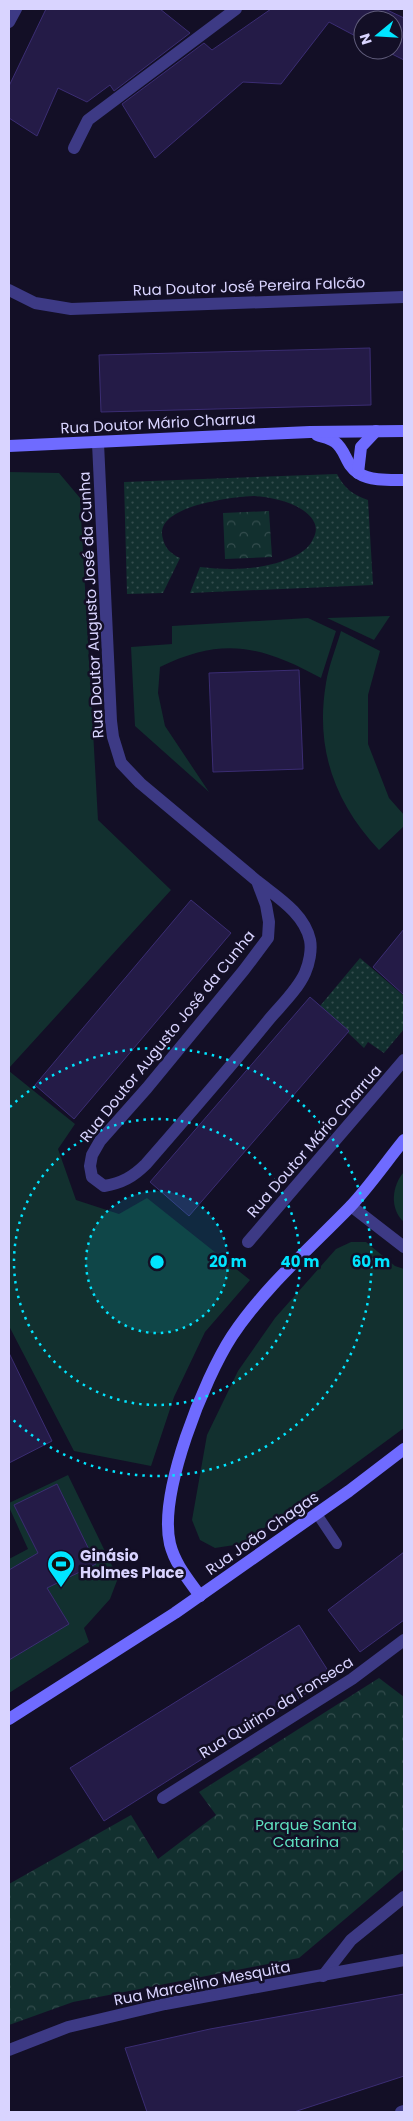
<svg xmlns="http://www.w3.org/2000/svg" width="413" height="2121" viewBox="0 0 413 2121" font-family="Poppins,sans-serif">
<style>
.grass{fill:#12302f}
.park{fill:url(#park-crowns)}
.garden{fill:url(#garden-dots)}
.building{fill:#241b47;stroke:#3b2d73}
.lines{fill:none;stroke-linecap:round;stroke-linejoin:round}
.lane{stroke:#3d3a85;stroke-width:10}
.street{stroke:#3d3a85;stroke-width:12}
.secondary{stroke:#6f6bff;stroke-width:12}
.ring{fill:none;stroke:#00e5ff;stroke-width:2.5;stroke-dasharray:2.5 5}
.labels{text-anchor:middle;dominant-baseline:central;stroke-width:5;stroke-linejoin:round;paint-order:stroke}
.street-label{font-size:15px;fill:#d9d4ff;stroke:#130f26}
.poi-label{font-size:15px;font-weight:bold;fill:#d9d4ff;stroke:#130f26;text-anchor:start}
.park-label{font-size:15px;fill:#5fe0c0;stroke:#130f26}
.centre{fill:#00e5ff;stroke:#130f26;stroke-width:2.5}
.ring-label{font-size:15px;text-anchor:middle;font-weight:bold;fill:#00e5ff;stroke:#130f26;stroke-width:5;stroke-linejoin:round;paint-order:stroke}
</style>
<defs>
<pattern id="park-crowns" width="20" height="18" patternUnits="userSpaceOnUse" patternTransform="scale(1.25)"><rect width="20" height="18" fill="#12302f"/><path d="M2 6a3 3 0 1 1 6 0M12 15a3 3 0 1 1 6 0" fill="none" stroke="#344d4e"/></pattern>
<pattern id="garden-dots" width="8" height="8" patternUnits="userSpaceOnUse" patternTransform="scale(1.25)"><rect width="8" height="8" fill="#12302f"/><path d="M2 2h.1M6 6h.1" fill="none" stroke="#344d4e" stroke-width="1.8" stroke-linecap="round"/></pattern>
</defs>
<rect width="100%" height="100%" fill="#130f26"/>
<!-- grass -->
<g class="grass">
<polygon points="9,472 59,473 80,498 98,820 171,890 9,1068"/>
<polygon points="390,616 374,640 327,618 389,616"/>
<path d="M308,618L336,631L321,678C262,646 223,636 160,667L158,693L165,726L209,792L135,726L131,647L172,644V626Z"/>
<path d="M341,631L380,651L368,695V744L389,798L404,815V826L379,850C334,802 315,748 326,683C329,665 336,648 341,631Z"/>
<polygon points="9,1071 75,1124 58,1149 76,1200 119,1214 147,1198 250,1280 205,1332 174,1397 151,1466 74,1451 9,1326"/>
<path d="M404,1172V1222C389,1209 392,1185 404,1172Z"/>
<polygon points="351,1242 366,1242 395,1266 404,1269 404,1428 329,1483 241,1544 215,1548 200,1540 192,1520 207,1435 238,1371 275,1318 336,1249"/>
<polygon points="68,1475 118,1578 110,1599 84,1628 89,1642 9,1693 9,1559 28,1549 9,1507 9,1503"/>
</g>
<!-- park -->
<g class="park">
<polygon points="269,511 272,557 225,559 223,513"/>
<polygon points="379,1678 404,1697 404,1869 299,1958 73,2002 9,2025 9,1884 131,1815 158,1859 216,1815 199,1792"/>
</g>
<!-- garden -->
<g class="garden">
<path d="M337,474C344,488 353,495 368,500L373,585L190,593L200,567C233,571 267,570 297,555C304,551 310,546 313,539C325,518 296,504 279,500C270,498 261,496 253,496C232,497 152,506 163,539C165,548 171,554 180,558L163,593L127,594L124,482Z"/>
<polygon points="360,958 404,996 404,1029 384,1053 368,1042 364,1048 320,1006"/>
</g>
<!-- building -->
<g class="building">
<polygon points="46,9 160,9 190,33 114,91 110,85 87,102 58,88 37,136 9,118 9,86"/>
<polygon points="271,9 385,9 404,18 404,60 384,50 393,50 393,20 363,20 363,40 329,22 281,84 243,82 155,158 122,104 204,43 212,50"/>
<polygon points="370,348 371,405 101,412 99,355"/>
<polygon points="299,670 303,769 213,772 209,673"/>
<polygon points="191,900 231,933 74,1119 35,1085"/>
<polygon points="404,929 404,995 373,967"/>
<polygon points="310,997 349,1031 189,1216 150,1182"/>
<polygon points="9,1353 52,1441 9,1463"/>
<polygon points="57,1484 96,1564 47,1588 69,1624 9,1660 9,1570 38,1553 14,1505"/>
<polygon points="404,1552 404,1620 360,1652 328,1610"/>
<polygon points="299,1625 332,1677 104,1821 70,1768"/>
<polygon points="404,1994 404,2076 294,2112 147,2112 125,2048 210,2029"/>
</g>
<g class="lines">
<!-- lane -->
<polyline class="lane" points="317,1514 337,1544"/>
<!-- street -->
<g class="street">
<polyline points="9,22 16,9"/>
<polyline points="74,148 88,120 236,9"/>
<polyline points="9,290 35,303 71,309 404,297"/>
<path d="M98,443L111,721L113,737L121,763L140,783L257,881L266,905L269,922L268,938L244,970L147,1088L100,1141L92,1155L90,1166L92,1177L104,1186C122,1183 133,1177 146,1164C187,1117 228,1070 267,1022C279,1007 297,991 305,973C309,964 312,950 310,940C304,913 277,897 257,881"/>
<polyline points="351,1206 404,1247"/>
<polyline points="248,1242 404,1060"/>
<polyline points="163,1798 352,1679 404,1640"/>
<polyline points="323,1976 351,1940 404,1897"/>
<polyline points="9,2050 68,2027 165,2004 404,1960"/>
<polyline points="401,2112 404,2111"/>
</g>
<!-- secondary -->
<g class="secondary">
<path d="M317,435C322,437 330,438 335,442C346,450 346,466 358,473C370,481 390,480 404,480"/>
<polyline points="9,446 310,432 404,431"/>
<polyline points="358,473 361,447 376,431"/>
<path d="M200,1596C188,1579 175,1564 170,1544C158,1493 204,1379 232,1336C264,1288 309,1249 349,1208C369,1187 386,1162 404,1140"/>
<polyline points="9,1719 175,1613 349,1491 404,1449"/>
</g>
</g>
<!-- distance rings -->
<circle cx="157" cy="1262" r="71" fill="#00e5ff" fill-opacity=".12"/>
<g class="ring">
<circle cx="157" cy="1262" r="71"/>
<circle cx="157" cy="1262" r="143"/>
<path d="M10 1107A214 214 0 1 1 10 1417"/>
</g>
<!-- icons -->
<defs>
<g id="stadium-pin" transform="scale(1.4375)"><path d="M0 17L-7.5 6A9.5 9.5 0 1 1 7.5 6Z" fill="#00e5ff" stroke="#130f26"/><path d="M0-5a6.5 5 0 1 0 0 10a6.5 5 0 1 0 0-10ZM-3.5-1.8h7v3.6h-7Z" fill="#111"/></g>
</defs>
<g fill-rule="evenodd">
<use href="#stadium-pin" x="61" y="1564"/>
</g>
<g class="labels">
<!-- street labels -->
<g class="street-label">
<text transform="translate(249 286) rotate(-2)">Rua Doutor José Pereira Falcão</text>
<text transform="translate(158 423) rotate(-3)">Rua Doutor Mário Charrua</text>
<text transform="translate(91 605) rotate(-93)">Rua Doutor Augusto José da Cunha</text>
<text transform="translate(167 1036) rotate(-51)">Rua Doutor Augusto José da Cunha</text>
<text transform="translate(314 1141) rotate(-49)">Rua Doutor Mário Charrua</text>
<text transform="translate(262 1533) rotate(-35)">Rua João Chagas</text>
<text transform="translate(276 1707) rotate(-32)">Rua Quirino da Fonseca</text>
<text transform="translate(202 1983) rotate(-11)">Rua Marcelino Mesquita</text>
</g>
<!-- poi labels -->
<g class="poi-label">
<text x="80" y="1555">Ginásio<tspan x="80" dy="17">Holmes Place</tspan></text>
</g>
<!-- park labels -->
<g class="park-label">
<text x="306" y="1824">Parque Santa<tspan x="306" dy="17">Catarina</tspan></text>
</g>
</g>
<circle cx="157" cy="1262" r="8" class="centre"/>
<g class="ring-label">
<text x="228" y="1267">20 m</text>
<text x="300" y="1267">40 m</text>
<text x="371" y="1267">60 m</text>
</g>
<!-- border -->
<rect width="413" height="2121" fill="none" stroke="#d9d4ff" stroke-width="20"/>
<!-- north arrow -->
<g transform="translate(378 35) rotate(252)"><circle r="24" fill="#130f26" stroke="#625e7d"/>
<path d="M0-4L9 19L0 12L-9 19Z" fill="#00e5ff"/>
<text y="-8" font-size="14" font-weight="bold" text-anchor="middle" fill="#d9d4ff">N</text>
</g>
</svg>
